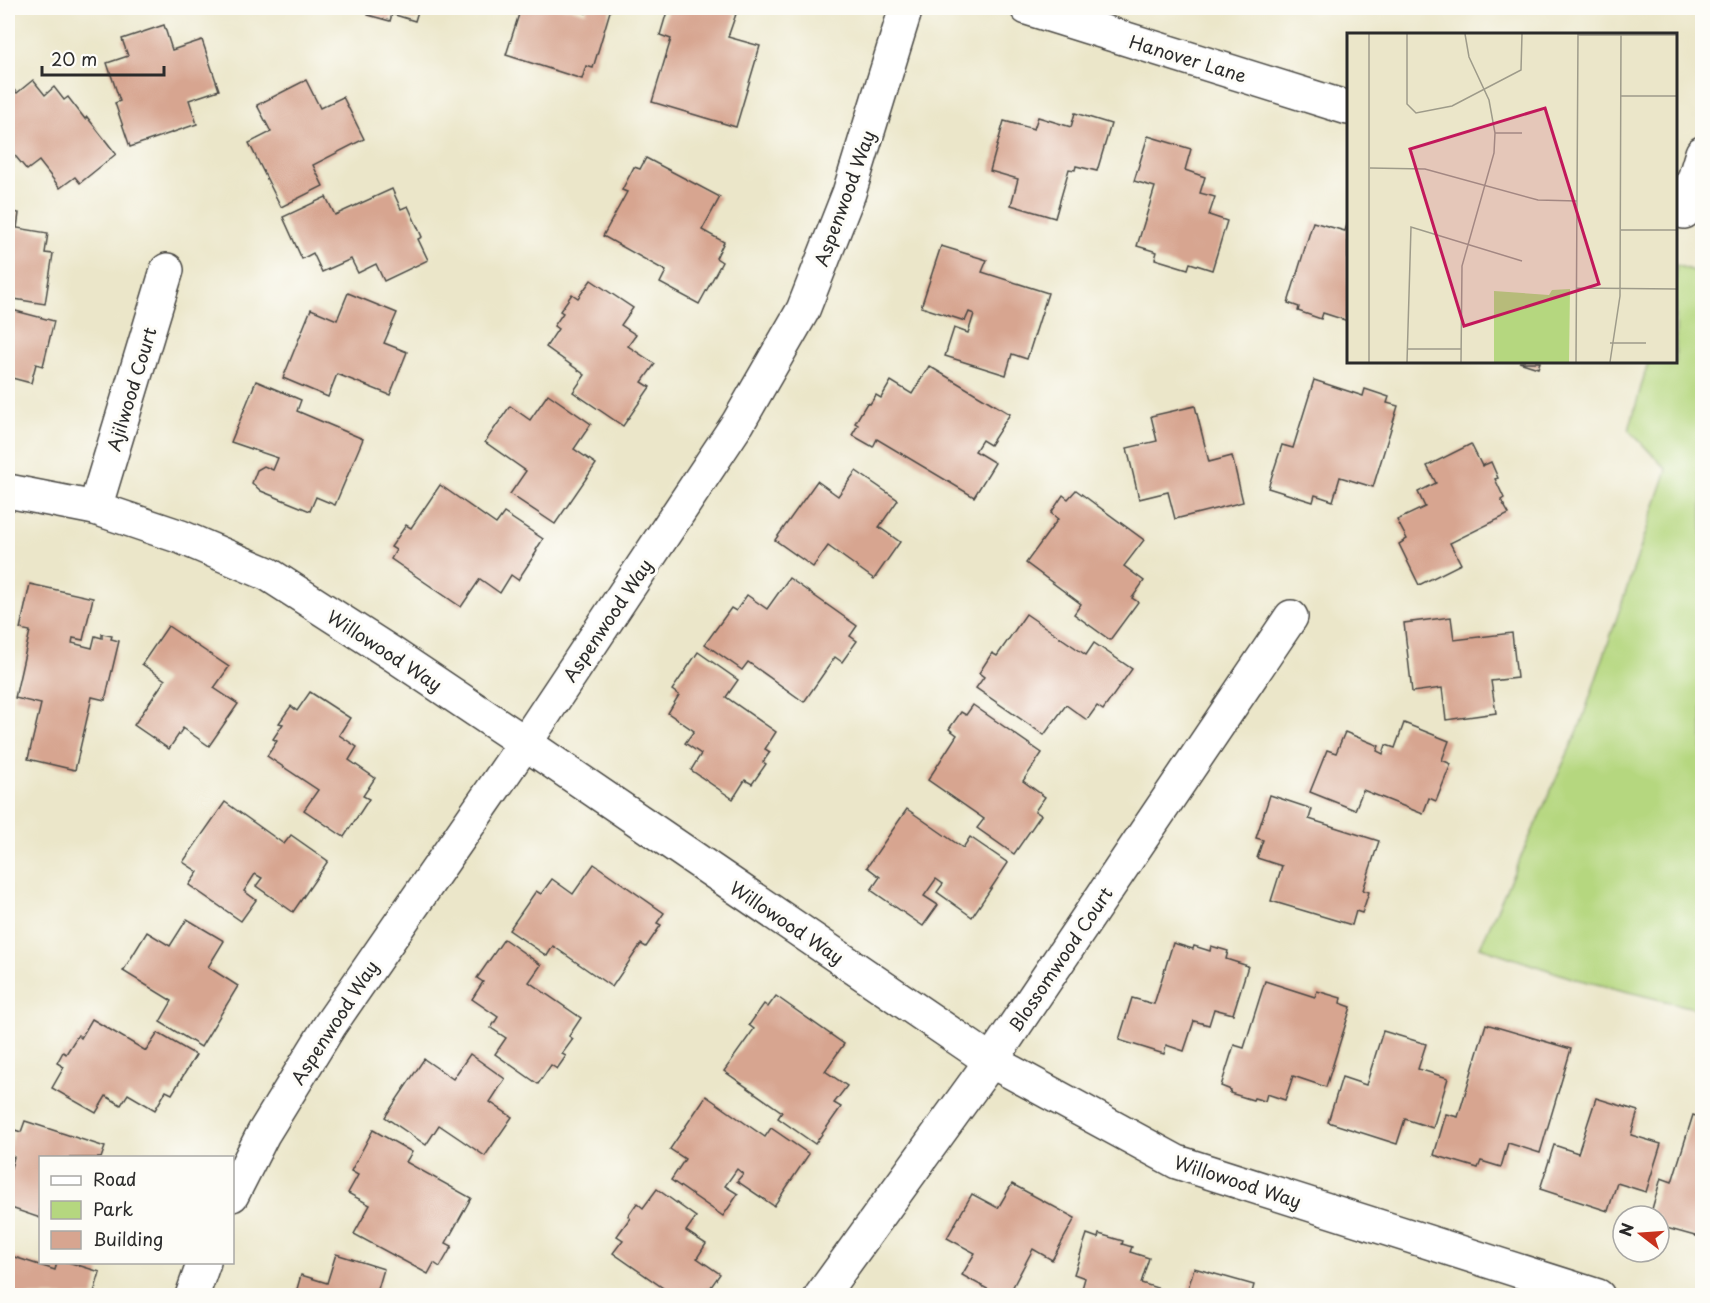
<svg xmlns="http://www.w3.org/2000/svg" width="1710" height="1303" viewBox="0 0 1710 1303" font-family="'Playpen Sans',sans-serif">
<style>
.green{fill:#b5d77f;stroke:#708155;stroke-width:1.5}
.building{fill:#d7a590}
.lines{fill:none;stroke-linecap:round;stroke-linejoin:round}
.minor-casing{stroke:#484743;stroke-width:36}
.minor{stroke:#fff;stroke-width:33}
.labels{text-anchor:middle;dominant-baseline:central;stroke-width:6;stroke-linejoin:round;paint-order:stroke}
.street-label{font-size:18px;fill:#2b2b2b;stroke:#fdfcf7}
.inset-road{fill:none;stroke:#9e9b8a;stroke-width:1.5}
.view{fill:#c2185b;fill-opacity:0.15;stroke:#c2185b;stroke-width:3}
.inset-edge{fill:none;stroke:#2b2b2b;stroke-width:3}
</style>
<rect width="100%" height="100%" fill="#fdfcf7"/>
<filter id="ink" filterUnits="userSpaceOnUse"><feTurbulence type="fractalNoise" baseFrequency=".0167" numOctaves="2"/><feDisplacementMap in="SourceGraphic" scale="12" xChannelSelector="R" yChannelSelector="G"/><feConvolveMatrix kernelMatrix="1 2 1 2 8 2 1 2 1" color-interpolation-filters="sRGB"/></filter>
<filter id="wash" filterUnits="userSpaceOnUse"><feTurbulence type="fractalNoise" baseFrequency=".008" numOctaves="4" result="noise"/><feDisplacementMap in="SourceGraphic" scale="24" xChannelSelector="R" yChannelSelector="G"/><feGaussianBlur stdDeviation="1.35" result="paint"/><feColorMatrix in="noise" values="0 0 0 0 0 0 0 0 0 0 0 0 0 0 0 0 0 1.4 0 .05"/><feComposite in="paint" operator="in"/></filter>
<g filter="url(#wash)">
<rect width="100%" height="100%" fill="#ebe6c9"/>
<!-- green -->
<polygon class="green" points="1676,265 1702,274 1702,1010 1572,978 1480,947 1580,726 1667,470 1629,430 1648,362 1676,362"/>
<g id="blocks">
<!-- building -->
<g class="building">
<polygon points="360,8 419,8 415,21 392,14 390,21 368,15 369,11"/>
<polygon points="511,8 570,8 586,13 587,8 611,8 593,68 586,66 582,79 506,55 520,11"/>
<polygon points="668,8 718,8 736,14 728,37 760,46 736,127 652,102 671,39 660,35"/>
<polygon points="164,25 172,50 202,40 219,90 189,100 197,124 130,147 115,103 120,101 107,63 128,56 122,39"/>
<polygon points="33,80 45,95 54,87 64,100 68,97 85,119 87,117 116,154 80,183 75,177 60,188 39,161 27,170 12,152 8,156 8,95 14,90 17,93"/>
<polygon points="306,80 320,108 343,97 364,139 313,165 323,186 281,207 249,143 271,132 257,105"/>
<polygon points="1075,113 1111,124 1097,171 1076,166 1075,170 1069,169 1055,218 1011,205 1018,179 990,171 1004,121 1034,129 1038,117 1071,127"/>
<polygon points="1148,136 1191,149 1185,170 1205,177 1200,193 1215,197 1209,215 1227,221 1212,270 1190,263 1188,269 1155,259 1157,252 1137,246 1155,187 1134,181"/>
<polygon points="646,158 720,197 702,230 724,242 716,258 722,262 699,304 660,283 666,271 603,236 627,192 622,190 634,167 640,169"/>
<polygon points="392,189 401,209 408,206 422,237 418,239 428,260 384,281 376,264 358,273 351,259 322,272 313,253 302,259 283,217 326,197 335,215"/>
<polygon points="8,211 19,213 17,228 48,233 45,253 53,254 45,304 8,298"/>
<polygon points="1313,222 1345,231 1348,222 1348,321 1323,313 1321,319 1298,311 1299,307 1288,303"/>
<polygon points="941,246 987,260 982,272 1048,293 1027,359 1012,354 1006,375 945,356 954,328 968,333 974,314 969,312 965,321 921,307"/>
<polygon points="591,280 633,308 621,325 636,335 628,346 655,364 642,382 650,387 623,426 573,392 585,375 546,347 558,329 554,326 563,313 560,311 572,294 578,298"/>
<polygon points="348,293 397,313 384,343 407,352 390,395 337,374 328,397 283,378 311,309 337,320"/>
<polygon points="8,309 54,321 43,366 36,364 31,383 8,377"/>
<polygon points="1519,362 1540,362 1538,368"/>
<polygon points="929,366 1010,414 990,445 982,440 975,451 995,463 974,497 877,439 873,447 852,435 858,425 855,423 867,403 870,404 876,395 881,398 891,381 912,394"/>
<polygon points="1314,380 1363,396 1365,389 1389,397 1387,403 1398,406 1373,487 1340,477 1333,501 1315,495 1313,502 1268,488 1282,445 1293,448"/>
<polygon points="256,381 301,400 297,411 363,439 335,505 316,497 310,511 261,491 252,483 257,470 264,466 273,470 278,458 231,442"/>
<polygon points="548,394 591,424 574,449 596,464 555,524 510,494 526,471 485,442 510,406 530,420"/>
<polygon points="1195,406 1209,462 1232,456 1243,502 1175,519 1168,492 1139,499 1127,448 1157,441 1151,416"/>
<polygon points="1471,444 1482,466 1491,462 1498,478 1495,479 1504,498 1501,500 1509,514 1450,543 1461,564 1419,585 1399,544 1407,539 1397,520 1425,507 1418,492 1436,483 1427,466"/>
<polygon points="856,471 898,500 879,527 900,542 874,579 828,546 813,567 775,540 817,481 838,496"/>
<polygon points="440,485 496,524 504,513 543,539 536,550 537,551 518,580 511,575 500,593 480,579 461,607 391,559 396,550 391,547 406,525 411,528"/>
<polygon points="1076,490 1144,540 1124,566 1144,581 1132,598 1138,602 1110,640 1074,614 1081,604 1026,563 1058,519 1051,513 1063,495 1068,499"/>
<polygon points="789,578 857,626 850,636 857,641 842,662 835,657 804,702 748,662 742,670 705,644 731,608 736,611 747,595 767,609"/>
<polygon points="30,584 93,598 83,640 73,638 72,643 92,648 95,636 102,638 102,634 112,636 111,639 119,641 105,700 92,697 75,770 28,759 41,704 15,698 30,631 20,629"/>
<polygon points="1026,614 1086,655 1094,643 1132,669 1103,710 1097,706 1087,720 1066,705 1044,735 976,688 984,677 979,673 992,653 997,656"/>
<polygon points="1451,617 1454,640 1512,633 1517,678 1491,681 1496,713 1446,720 1442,688 1412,692 1404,623"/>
<polygon points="168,626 229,667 214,688 238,704 209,746 183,728 169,749 134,725 165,680 142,664"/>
<polygon points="698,652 738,680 726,697 776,732 765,749 770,752 763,762 766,764 752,784 745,780 733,799 691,770 701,754 685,743 694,731 668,713 679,695 672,690"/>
<polygon points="310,692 350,718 339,735 357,747 349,760 375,778 363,796 369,799 344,837 304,810 318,790 267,756 277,741 273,739 283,724 279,723 291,706 297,711"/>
<polygon points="973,705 1042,753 1023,781 1045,797 1035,811 1041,815 1014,854 977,828 984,819 928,780 957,735 949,729 961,712 966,715"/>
<polygon points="1404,723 1449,741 1442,760 1451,764 1436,801 1429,798 1423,814 1363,790 1355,810 1310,792 1327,750 1336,753 1345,732 1379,746 1377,751 1383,754 1386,745 1395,748"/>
<polygon points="1270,795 1312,809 1309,819 1379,841 1363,890 1369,892 1362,913 1356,911 1352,925 1271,901 1282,866 1257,858 1263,840 1256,838"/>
<polygon points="225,802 284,844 291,835 328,861 293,912 256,886 262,878 255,874 244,891 256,900 241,921 189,885 198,872 183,862"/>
<polygon points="907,809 963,848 970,837 1008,863 972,917 937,892 943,884 936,879 924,896 938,905 923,926 871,890 880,877 867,867"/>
<polygon points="594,864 664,913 657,923 661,925 646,947 641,944 612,987 553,946 547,956 509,930 536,891 541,894 552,879 573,894"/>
<polygon points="187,919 224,941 208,967 238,986 201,1047 160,1022 172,1001 123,971 147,932 170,946"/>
<polygon points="504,939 541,965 529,982 581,1018 569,1036 573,1039 562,1054 566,1056 557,1069 551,1065 538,1084 495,1054 506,1038 491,1028 498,1017 472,999 483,982 477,978"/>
<polygon points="1173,943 1193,949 1194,946 1210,951 1211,946 1228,951 1226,959 1248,966 1233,1014 1214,1009 1209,1025 1194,1021 1184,1051 1166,1045 1164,1054 1119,1040 1132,998 1154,1004"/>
<polygon points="1265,981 1315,997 1317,991 1341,998 1340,1003 1351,1007 1326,1087 1293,1076 1285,1100 1267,1094 1265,1101 1254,1098 1253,1100 1230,1093 1231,1090 1221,1086 1234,1045 1244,1048"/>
<polygon points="776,996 844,1044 825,1071 847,1086 834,1103 841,1107 815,1144 778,1118 782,1112 724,1071 754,1029 749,1025 764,1004 768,1007"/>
<polygon points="92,1019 146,1051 158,1033 196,1055 172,1094 166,1091 155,1110 128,1094 121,1105 106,1096 96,1113 52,1088 64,1067 57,1063 63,1052 66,1054 78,1035 81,1038"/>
<polygon points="1486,1024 1571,1049 1540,1153 1508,1143 1501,1167 1481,1161 1478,1168 1434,1155 1446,1114 1458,1117"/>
<polygon points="1383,1031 1426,1044 1418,1069 1448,1078 1433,1128 1405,1119 1397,1144 1328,1122 1342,1077 1366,1085"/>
<polygon points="470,1054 505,1079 490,1102 512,1117 485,1156 439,1125 426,1145 385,1117 424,1059 453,1079"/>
<polygon points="706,1096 765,1137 771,1128 809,1154 774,1206 737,1181 743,1174 737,1169 725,1186 738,1194 723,1216 671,1180 685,1159 670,1149"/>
<polygon points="1596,1098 1638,1111 1631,1135 1661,1144 1646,1192 1617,1183 1608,1211 1540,1189 1554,1145 1578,1153"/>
<polygon points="1693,1115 1702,1118 1702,1238 1659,1226 1659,1216 1650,1216 1661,1178 1672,1182"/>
<polygon points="25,1121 105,1147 101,1158 40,1158 40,1218 8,1207 8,1178 14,1157 8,1154 15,1130 21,1132"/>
<polygon points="373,1130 412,1152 406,1162 471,1198 446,1243 452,1246 440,1267 434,1263 428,1274 354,1234 370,1205 348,1193 358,1175 351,1171"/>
<polygon points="1012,1184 1075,1218 1052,1260 1033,1249 1008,1296 1000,1296 962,1275 975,1253 947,1238 972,1194 998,1208"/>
<polygon points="657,1189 696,1217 686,1231 706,1244 697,1258 720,1274 708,1291 714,1296 658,1296 663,1288 613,1253 623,1240 617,1236 630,1218 628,1216 637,1203 643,1208"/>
<polygon points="1087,1234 1098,1238 1099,1234 1123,1241 1122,1244 1132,1247 1130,1252 1149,1258 1141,1283 1173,1293 1173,1296 1080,1296 1085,1278 1074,1274"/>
<polygon points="336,1254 384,1269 376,1296 295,1296 301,1275 327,1283"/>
<polygon points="8,1255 55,1270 57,1262 68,1262 100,1272 93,1296 8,1296"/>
<polygon points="1194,1268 1254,1285 1251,1296 1186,1296"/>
</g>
</g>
</g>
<g filter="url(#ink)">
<use href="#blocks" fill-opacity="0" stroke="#484743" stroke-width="1.5"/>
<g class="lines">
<!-- minor casing -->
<g class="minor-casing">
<g id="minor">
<polyline points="1027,8 1348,108"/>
<polyline points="1684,212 1702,153"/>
<polyline points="8,491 95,508 181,537 268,574 391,653 525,743 991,1061 1177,1162 1598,1296"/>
<polyline points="95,508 167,270"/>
<polyline points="232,1195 263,1134 330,1025 525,743 738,423 803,310 849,193 906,8"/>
<polyline points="192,1296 204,1262"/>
<polyline points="821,1296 991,1061 1291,617"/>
</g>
</g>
<!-- minor -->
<use href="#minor" class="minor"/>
</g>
</g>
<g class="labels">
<!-- street labels -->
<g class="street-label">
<text transform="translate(1188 58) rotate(17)">Hanover Lane</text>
<text transform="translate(844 198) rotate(-70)">Aspenwood Way</text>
<text transform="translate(131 389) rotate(-73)">Ajilwood Court</text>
<text transform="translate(607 620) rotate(-56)">Aspenwood Way</text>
<text transform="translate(385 650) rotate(33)">Willowood Way</text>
<text transform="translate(787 922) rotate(34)">Willowood Way</text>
<text transform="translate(1060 959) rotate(-56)">Blossomwood Court</text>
<text transform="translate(334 1022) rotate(-57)">Aspenwood Way</text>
<text transform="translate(1238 1181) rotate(18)">Willowood Way</text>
</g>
</g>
<!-- overview -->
<g transform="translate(1347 33)">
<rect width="330" height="330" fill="#ebe6c9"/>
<path d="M223,256L222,329H147V258L202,262L205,257Z" fill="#b5d77f"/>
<path class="inset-road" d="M60,1V71L69,80L105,73L174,37L175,1M231,2H330M273,63H330M330,63V131M148,100H175M23,135L78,136L191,167L230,168M274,197H330M229,255L330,256M263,310H299M60,316H114M22,329V1M60,329L64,194L175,228M114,329L115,233L147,120L148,100L142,67L122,24L118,1M229,329L231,1M263,329L273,263L274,2"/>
<path class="view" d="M198,75L252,251L117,293L63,116Z"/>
<rect width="330" height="330" class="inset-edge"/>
</g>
<!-- margin -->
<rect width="1710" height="1303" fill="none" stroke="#fdfcf7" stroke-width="30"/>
<!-- legend -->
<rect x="39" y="1156" width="195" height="108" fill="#fdfcf7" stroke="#a9a8a5" stroke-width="1.5"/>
<rect x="51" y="1176" width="30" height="9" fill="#ffffff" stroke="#a9a8a5" stroke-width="1.5"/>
<text x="93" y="1186" font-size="18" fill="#2b2b2b">Road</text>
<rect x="51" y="1201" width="30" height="18" fill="#b5d77f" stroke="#a9a8a5" stroke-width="1.5"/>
<text x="93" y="1216" font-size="18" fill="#2b2b2b">Park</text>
<rect x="51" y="1231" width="30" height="18" fill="#d7a590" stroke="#a9a8a5" stroke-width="1.5"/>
<text x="93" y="1246" font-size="18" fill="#2b2b2b">Building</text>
<!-- north arrow -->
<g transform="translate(1641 1234) rotate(287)"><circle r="28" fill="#fdfcf7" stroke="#a9a8a5" stroke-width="1.5"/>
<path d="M0-4.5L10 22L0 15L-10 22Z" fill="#c8321e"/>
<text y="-9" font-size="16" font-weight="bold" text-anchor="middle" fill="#2b2b2b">N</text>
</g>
<!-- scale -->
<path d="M42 66v9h122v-9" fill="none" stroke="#2b2b2b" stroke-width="3"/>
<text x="51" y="66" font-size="18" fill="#2b2b2b" stroke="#fdfcf7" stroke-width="4.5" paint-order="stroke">20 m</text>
</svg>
